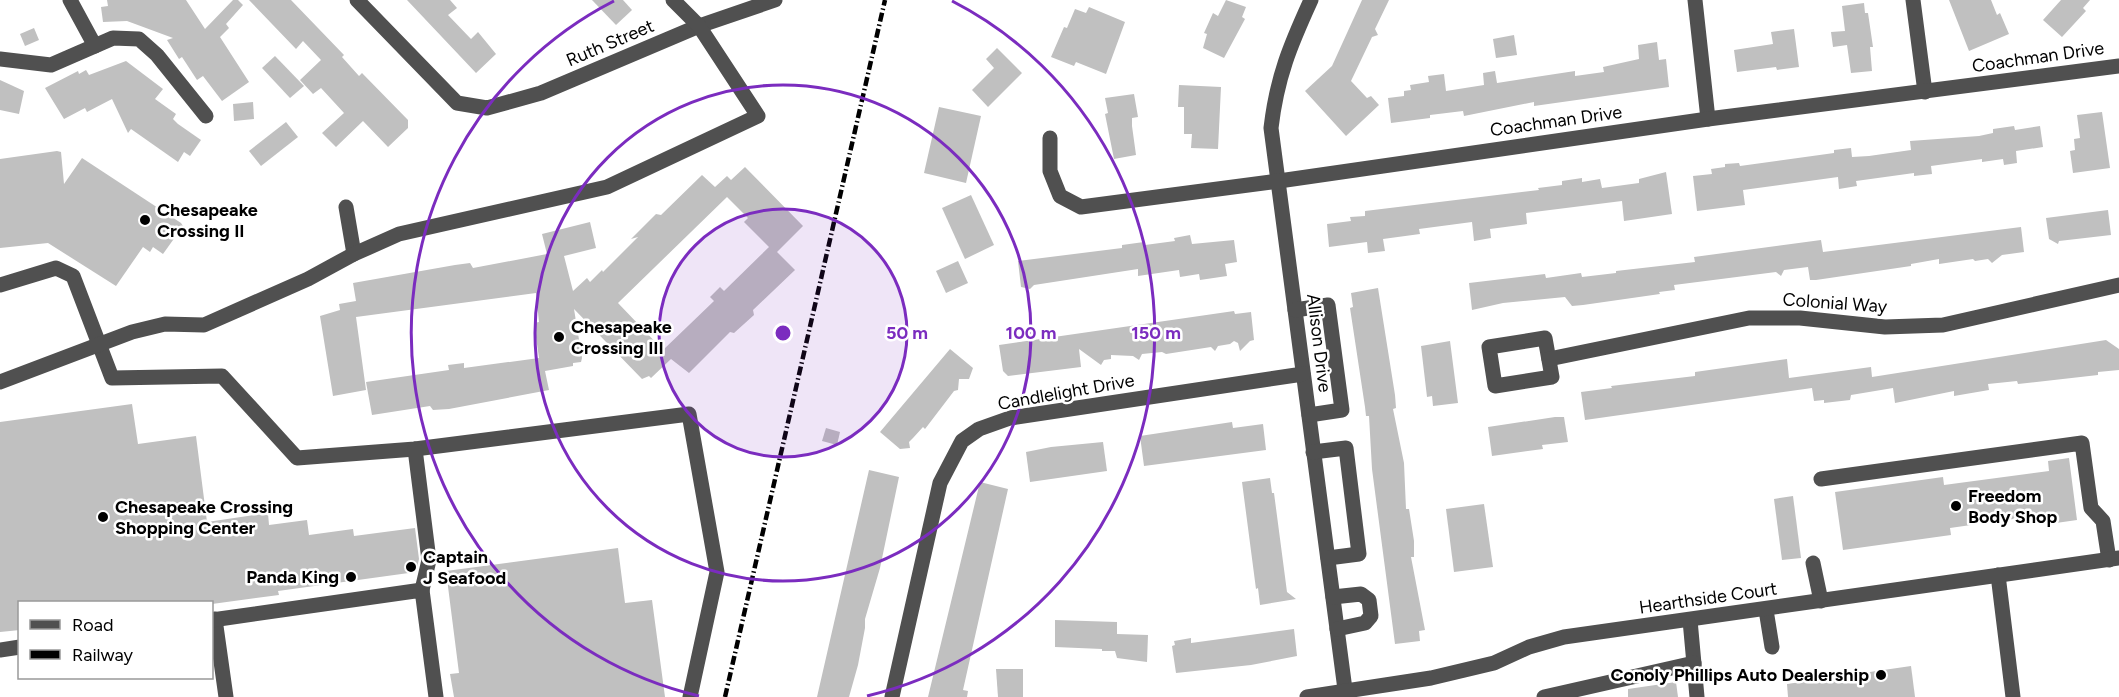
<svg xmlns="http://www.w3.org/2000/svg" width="2119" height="697" viewBox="0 0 2119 697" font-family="Figtree,sans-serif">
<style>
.building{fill:#c0c0c0;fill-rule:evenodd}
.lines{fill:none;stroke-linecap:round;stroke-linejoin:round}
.minor{stroke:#505050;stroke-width:15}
.rail{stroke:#000;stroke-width:4.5;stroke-dasharray:9 3 1.5 3;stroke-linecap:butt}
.ring{fill:none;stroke:#7b2cbf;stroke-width:3}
.poi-dot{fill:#000;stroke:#fff;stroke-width:2}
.labels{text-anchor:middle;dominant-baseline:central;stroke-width:5;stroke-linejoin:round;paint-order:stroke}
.street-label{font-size:18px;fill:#000;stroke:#fff}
.poi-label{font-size:18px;font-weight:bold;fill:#000;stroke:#fff;text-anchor:start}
.centre{fill:#7b2cbf;stroke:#fff;stroke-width:3}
.ring-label{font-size:18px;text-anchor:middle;font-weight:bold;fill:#7b2cbf;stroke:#fff;stroke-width:5;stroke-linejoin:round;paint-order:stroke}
</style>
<rect width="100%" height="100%" fill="#fff"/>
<!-- building -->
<g class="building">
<polygon points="107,0 186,0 205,29 233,0 238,0 243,5 226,24 229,28 220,37 249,82 222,101 203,76 197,80 182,57 179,59 167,40 173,38 127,21 103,22 101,7 108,6"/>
<polygon points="249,0 291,0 344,55 342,57 359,76 362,73 408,120 408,128 388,147 363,121 336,147 322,133 344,113 321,88 313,94 300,80 321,60 303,41 296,49"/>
<polygon points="407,0 450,0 457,8 448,15 471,39 478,32 496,54 476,73"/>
<polygon points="592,0 623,0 632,10 616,25"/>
<polygon points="1226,0 1246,7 1242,17 1245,19 1224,58 1203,48 1207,34 1204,33 1213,13 1218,16"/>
<polygon points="1362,0 1389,0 1375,29 1378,35 1372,37 1351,81 1367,98 1371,96 1379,105 1346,136 1305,91 1332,66"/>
<polygon points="1949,0 1991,0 1997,15 2000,13 2009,34 1969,51"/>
<polygon points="2061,0 2090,0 2083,8 2086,11 2062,37 2043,20"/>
<polygon points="1864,3 1865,13 1868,13 1873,47 1870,47 1872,71 1851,73 1847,45 1833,47 1831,32 1845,31 1842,6"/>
<polygon points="1089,7 1125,22 1106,74 1076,62 1074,66 1051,57 1064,27 1067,28 1075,9 1086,13"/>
<polygon points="34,28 39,40 25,46 20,34"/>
<polygon points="1794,29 1799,67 1777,70 1776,67 1737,72 1734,50 1773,44 1771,32"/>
<polygon points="1514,35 1517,55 1496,58 1493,39"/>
<polygon points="1657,42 1659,60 1666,59 1669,87 1534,106 1534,102 1464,116 1463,111 1430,115 1430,118 1391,123 1388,98 1404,96 1404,91 1411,90 1410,85 1429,82 1428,76 1444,74 1446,91 1484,85 1483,73 1495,71 1497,83 1575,71 1575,76 1604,72 1603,67 1639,59 1638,45"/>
<polygon points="997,48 1022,73 988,107 972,90 994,68 986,59"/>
<polygon points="275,56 304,86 290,98 262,68"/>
<polygon points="126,61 163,89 155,99 176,114 173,119 178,124 201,140 190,156 184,152 178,162 131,129 128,133 112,99 87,112 85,108 64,119 45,88 78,71 79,74 86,70 89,75"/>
<polygon points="0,80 24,91 19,114 0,110"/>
<polygon points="1179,85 1221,87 1218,149 1191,148 1192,134 1184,134 1184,107 1178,107"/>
<polygon points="1134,94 1138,117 1132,118 1132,126 1136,155 1114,159 1105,114 1108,113 1105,98"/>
<polygon points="253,102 254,119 234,121 233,104"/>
<polygon points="939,107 981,116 966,183 924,173"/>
<polygon points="2102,112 2110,168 2073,173 2070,151 2075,150 2074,139 2080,138 2077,115"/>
<polygon points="286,122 298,137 261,166 249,151"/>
<polygon points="2014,126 2015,130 2040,126 2043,147 2016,151 2017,163 2004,165 2003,159 1982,162 1982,159 1931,166 1932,174 1914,176 1914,173 1856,181 1857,186 1839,189 1838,177 1743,190 1745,205 1697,211 1693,176 1712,174 1711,169 1725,167 1725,164 1739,163 1740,166 1834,153 1834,150 1851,148 1852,157 1869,156 1911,150 1910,141 1979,136 1993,133 1993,129"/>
<polygon points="57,151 61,152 64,184 82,158 181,223 183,226 163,254 153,247 150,252 143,247 116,286 48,243 0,248 0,159"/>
<path d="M745,167L803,226L777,252L795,270L753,310L754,315L734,333L730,332L689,373L671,359L651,378L649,376L642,379L574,309L582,358L581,362L573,363V366L545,371L549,390L449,409L433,410L430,406L372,415L366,382L449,370L448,365L464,363V368L539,358L534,323L539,322L536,293L356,317L366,390L333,396L320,316L340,310L339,304L356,301L353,283L455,265L470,263L473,268L547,254L542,234L590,222L596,248L564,256L573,291L587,278L590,282L602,270L603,272L638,237L631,239L656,214L661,215L702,175L715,187L727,176L731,180ZM727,197L748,218L744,222L769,247L724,291L720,287L710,297L714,301L663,350L618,303Z"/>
<polygon points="1666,172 1672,214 1624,221 1622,201 1526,213 1527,224 1490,229 1491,238 1474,241 1472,222 1419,229 1420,234 1383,239 1385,251 1368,253 1367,242 1329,247 1327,224 1351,221 1350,217 1365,216 1365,211 1539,190 1538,188 1562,185 1562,181 1582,178 1582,182 1600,179 1602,188 1639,183 1639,179"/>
<polygon points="971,195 994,245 965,259 942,208"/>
<polygon points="2108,210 2111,235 2059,241 2058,244 2049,239 2046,218"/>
<polygon points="2021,227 2024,252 2002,255 1992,263 1988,259 1975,261 1973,259 1939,264 1939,259 1911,264 1911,266 1816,280 1810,280 1808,267 1784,270 1781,276 1776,272 1674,285 1675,290 1659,292 1660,294 1583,305 1572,306 1565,297 1503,303 1472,310 1469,283 1545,274 1546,278 1581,273 1582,277 1616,273 1616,271 1695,262 1694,257 1821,240 1823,252"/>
<polygon points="1190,235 1192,244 1234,240 1237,262 1225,264 1227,276 1200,280 1199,274 1180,277 1179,270 1138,276 1138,269 1034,285 1030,289 1021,287 1018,261 1122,248 1122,245 1144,242 1145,245 1175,241 1174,238"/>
<polygon points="958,261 968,283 946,293 936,271"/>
<polygon points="1378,288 1395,395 1396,408 1393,409 1404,463 1406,509 1409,509 1414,541 1414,557 1411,557 1425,630 1419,631 1420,641 1395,644 1372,469 1369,416 1366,416 1365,407 1350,308 1353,307 1351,293"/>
<polygon points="1234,311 1235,314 1251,312 1254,340 1250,341 1240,351 1238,343 1234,341 1230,344 1218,346 1215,351 1211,347 1166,354 1162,352 1142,354 1139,360 1133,356 1111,355 1111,359 1104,360 1101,365 1079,349 1081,367 1008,376 1003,371 999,345"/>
<polygon points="2106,340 2119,349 2119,370 2098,372 2098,375 2018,384 2017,381 1988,384 1989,390 1954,396 1954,391 1895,403 1893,388 1851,395 1850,400 1824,403 1824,400 1814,401 1812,388 1585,420 1581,392 1612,388 1611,386 1695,376 1695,372 1787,359 1789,378 1871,367 1872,377"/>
<polygon points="1450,341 1458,403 1433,406 1432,396 1427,397 1421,346"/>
<polygon points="950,349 973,368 969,379 959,379 958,390 954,391 925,429 923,427 913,438 909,442 910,448 900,449 880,432"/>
<polygon points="132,404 138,444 196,436 207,522 268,513 269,525 307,520 309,535 353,529 354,536 415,528 419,559 416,572 278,591 279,595 212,604 20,603 20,630 0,632 0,422"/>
<polygon points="1555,417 1564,417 1568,442 1542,445 1543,449 1492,456 1488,427"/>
<polygon points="1232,422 1233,428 1263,424 1266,450 1144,466 1140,436"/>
<polygon points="826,428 840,432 837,445 822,441"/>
<polygon points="1103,442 1107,471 1030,482 1026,452 1051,447"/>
<polygon points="2069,458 2077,520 2056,523 2054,513 1950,528 1951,535 1843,550 1835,492 1943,477 1944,485 2049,471 2048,461"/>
<polygon points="869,470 899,477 880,568 865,619 865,628 858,665 849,697 817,697"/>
<polygon points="1270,478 1272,493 1274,493 1287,592 1296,599 1260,605 1258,588 1256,589 1242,482"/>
<polygon points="980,482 1008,489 963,690 968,691 967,697 928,697"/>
<polygon points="1793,496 1801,558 1782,560 1774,499"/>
<polygon points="1484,504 1493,567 1454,572 1446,509"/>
<polygon points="618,548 625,603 652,600 665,697 454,697 450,674 459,673 446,571"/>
<polygon points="1055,620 1117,622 1117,634 1148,635 1147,662 1117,658 1115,651 1102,651 1102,649 1055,647"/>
<polygon points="1294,629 1297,656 1251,665 1176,673 1172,646 1175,645 1174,641 1191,638 1191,643"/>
<polygon points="1911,666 1915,697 1788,697 1787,684"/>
<polygon points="996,669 1023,669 1023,697 998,697"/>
<polygon points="1676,682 1678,697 1628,697 1628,689"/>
</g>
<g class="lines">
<!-- minor -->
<g class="minor">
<polyline points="70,0 95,46"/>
<polyline points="357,0 457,103 487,108 541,93 699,26 775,0"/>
<path d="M1311,0C1290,46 1277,77 1271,128L1346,697"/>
<polyline points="1695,0 1708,119"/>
<polyline points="1913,0 1925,92"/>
<polyline points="0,59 51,65 113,38 139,39 157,55 206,116"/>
<polyline points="1050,138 1050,171 1060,196 1081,207 1279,181 1708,119 2119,66"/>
<polyline points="346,207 354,254"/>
<polyline points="0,285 56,268 73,276 112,378 222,376 297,458 415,449 689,414 717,572 690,697"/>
<polyline points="1295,310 1328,305 1342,410 1309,415"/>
<polygon points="1545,338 1552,377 1495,386 1489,347"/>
<polyline points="1549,359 1749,318 1800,318 1885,327 1943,325 2119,285"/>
<polyline points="0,382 132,332 165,324 204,325 308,279 354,254 399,234 607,187 758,116 699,26 673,0"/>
<polyline points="415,449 429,560 422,590"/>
<polyline points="1313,452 1346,448 1359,554 1328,558"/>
<polyline points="1821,479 2082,443 2091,508 2103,521 2109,560"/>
<polyline points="1813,563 1821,601"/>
<polyline points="1998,575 2013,697"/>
<polyline points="1333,597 1361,594 1369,600 1371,616 1365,623 1337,629"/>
<polyline points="1766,610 1772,647"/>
<polyline points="215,619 226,697"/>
<polyline points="212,620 422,590 436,697"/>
<polyline points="1690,620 1697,697"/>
<polyline points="0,650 20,647"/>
<polyline points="892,697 940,483 962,441 979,429 1010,418 1303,374"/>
<polyline points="1307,697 1431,678 1494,663 1529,647 1564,637 2119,558"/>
<polyline points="1544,697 1694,663"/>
</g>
<!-- rail -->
<polyline class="rail" points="725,697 885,0"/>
</g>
<!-- distance rings -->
<circle cx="783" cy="333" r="124" fill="#7b2cbf" fill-opacity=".12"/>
<g class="ring">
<circle cx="783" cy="333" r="124"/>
<circle cx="783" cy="333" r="248"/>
<path d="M699 696A373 373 0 0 1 614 1M952 1A373 373 0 0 1 867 696"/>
</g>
<!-- markers -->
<g class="poi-dot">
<circle cx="145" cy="220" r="6"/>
<circle cx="559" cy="337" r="6"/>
<circle cx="1956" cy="506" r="6"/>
<circle cx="103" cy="517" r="6"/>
<circle cx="411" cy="567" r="6"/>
<circle cx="351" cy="577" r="6"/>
<circle cx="1881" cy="675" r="6"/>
</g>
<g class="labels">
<!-- street labels -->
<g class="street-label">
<text transform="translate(610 43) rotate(-23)">Ruth Street</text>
<text transform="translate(2038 57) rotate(-8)">Coachman Drive</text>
<text transform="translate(1556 121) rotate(-8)">Coachman Drive</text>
<text transform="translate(1835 303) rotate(4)">Colonial Way</text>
<text transform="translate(1319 343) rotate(83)">Allison Drive</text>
<text transform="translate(1066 392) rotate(-10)">Candlelight Drive</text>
<text transform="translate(1708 598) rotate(-8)">Hearthside Court</text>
</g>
<!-- poi labels -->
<g class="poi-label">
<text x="157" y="210">Chesapeake<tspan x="157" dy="21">Crossing II</tspan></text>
<text x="571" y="327">Chesapeake<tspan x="571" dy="21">Crossing III</tspan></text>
<text x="1968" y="496">Freedom<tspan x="1968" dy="21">Body Shop</tspan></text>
<text x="115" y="507">Chesapeake Crossing<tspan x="115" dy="21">Shopping Center</tspan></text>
<text x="423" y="557">Captain<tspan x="423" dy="21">J Seafood</tspan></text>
<text x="339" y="577" text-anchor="end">Panda King</text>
<text x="1869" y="675" text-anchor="end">Conoly Phillips Auto Dealership</text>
</g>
</g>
<circle cx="783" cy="333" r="9" class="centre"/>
<g class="ring-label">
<text x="907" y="339">50 m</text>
<text x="1031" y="339">100 m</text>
<text x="1156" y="339">150 m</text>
</g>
<!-- legend -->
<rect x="18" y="601" width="195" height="78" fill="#ffffff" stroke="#999999" stroke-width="1.5"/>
<rect x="30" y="620" width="30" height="9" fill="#505050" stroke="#999999" stroke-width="1.5"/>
<text x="72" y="631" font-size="18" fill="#000000">Road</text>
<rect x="30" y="650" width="30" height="9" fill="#000000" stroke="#999999" stroke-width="1.5"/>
<text x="72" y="661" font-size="18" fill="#000000">Railway</text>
</svg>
